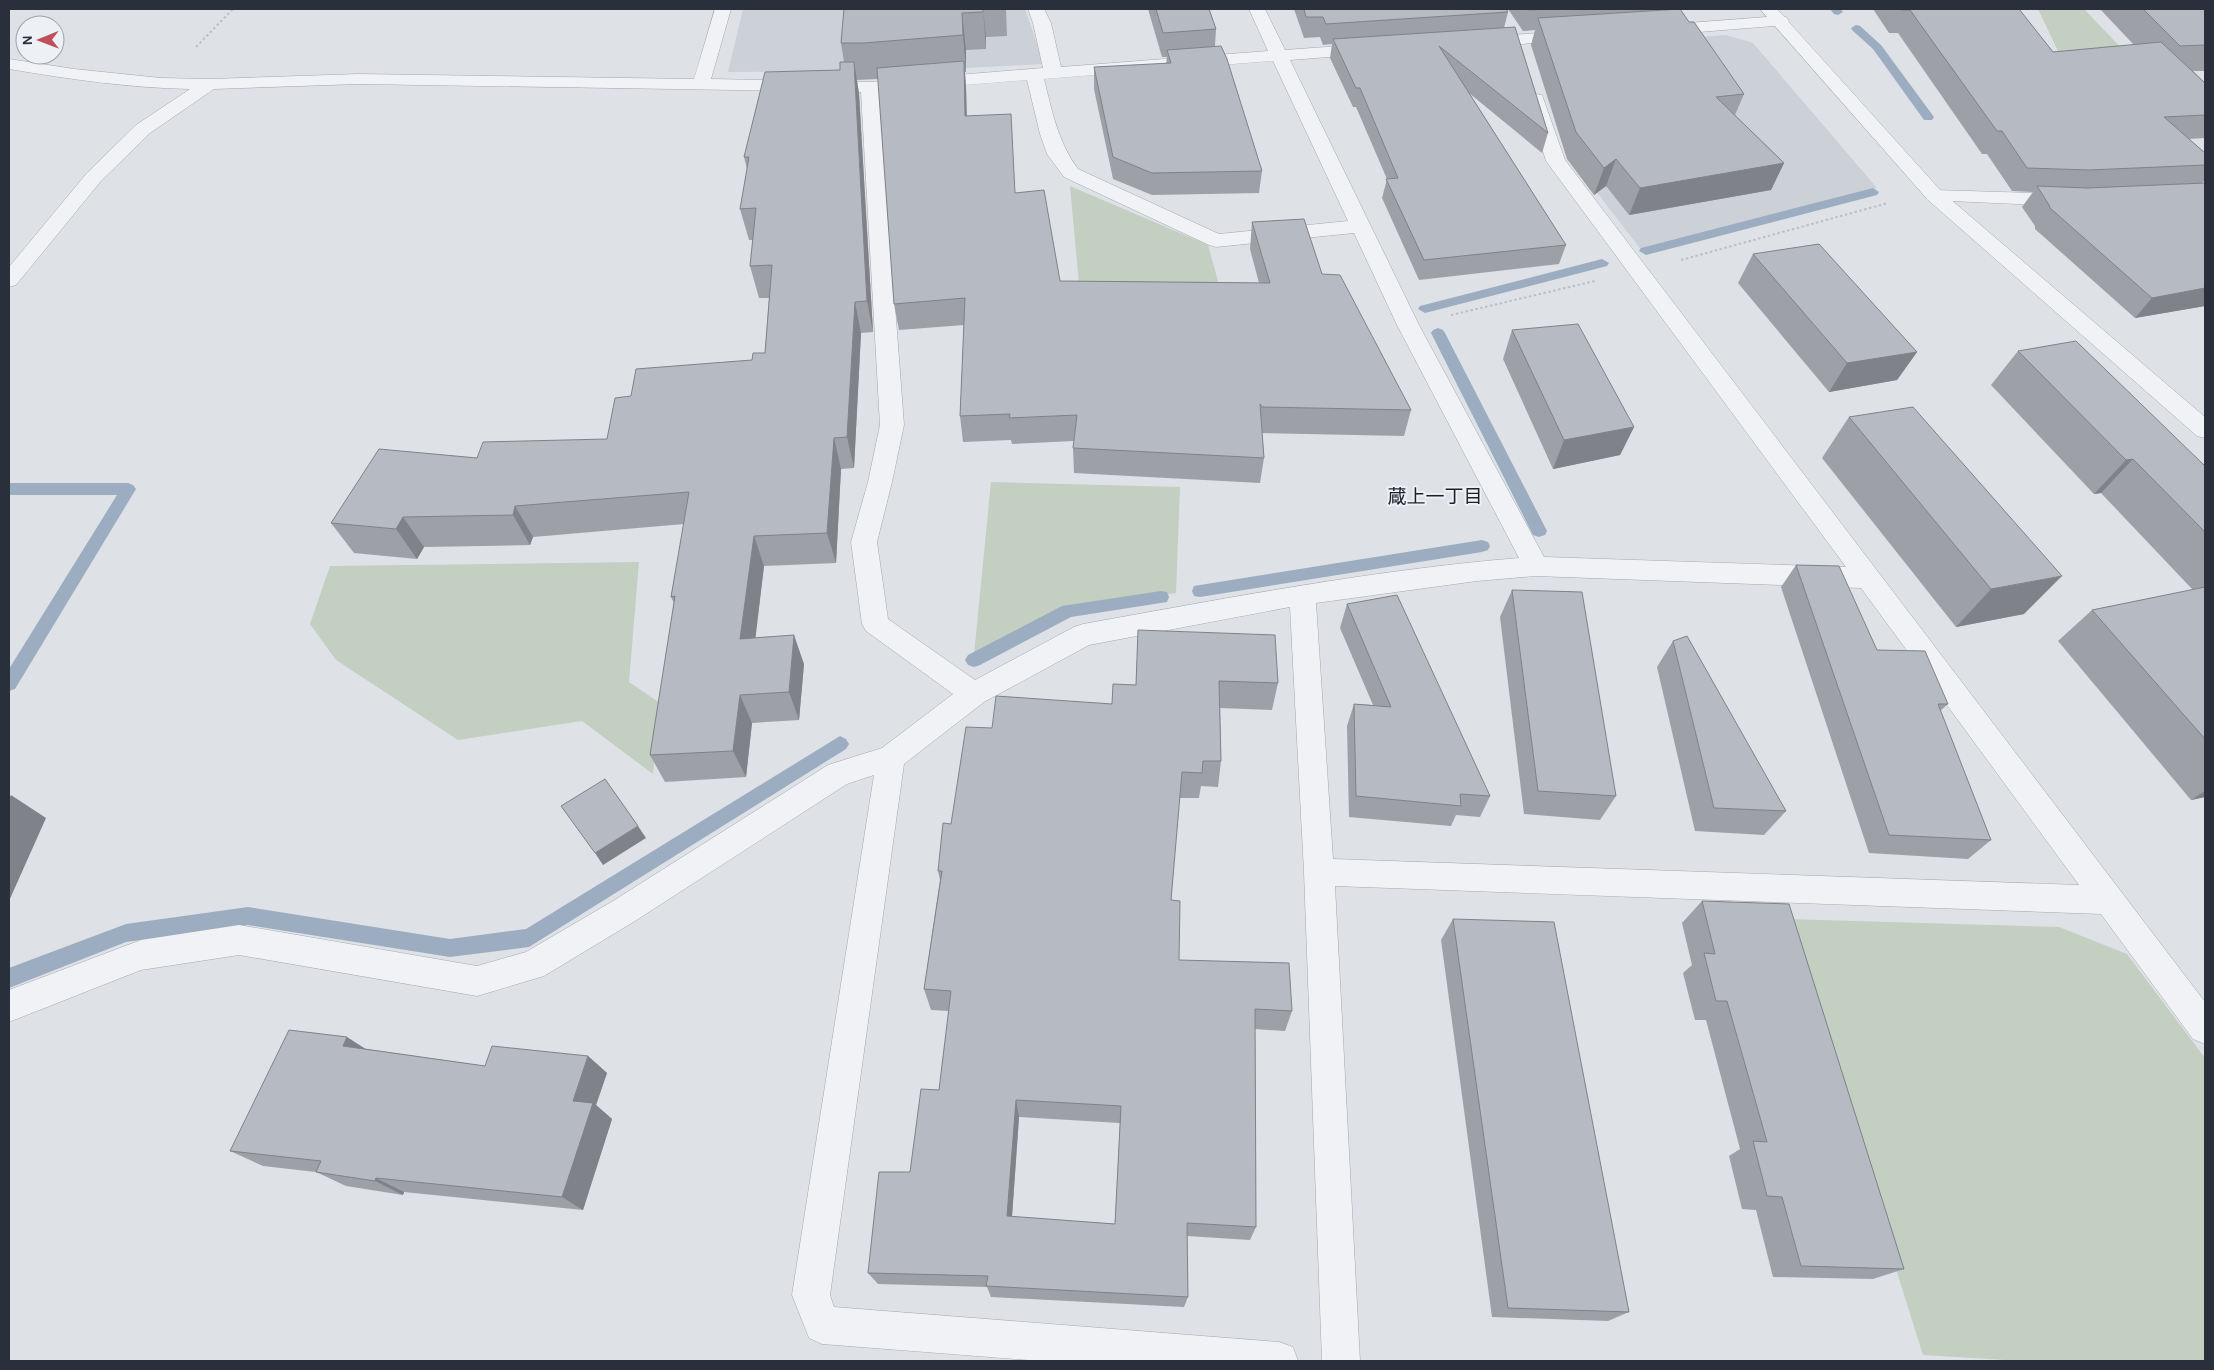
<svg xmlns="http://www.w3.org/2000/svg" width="2214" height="1370" viewBox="0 0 2214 1370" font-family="Karla,'Noto Sans JP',sans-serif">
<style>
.built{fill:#ccd0d7}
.green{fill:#c3cfc0}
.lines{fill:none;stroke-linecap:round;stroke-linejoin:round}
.stream{fill:#9cadc2;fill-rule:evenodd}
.minor-casing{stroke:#a4a8af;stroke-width:1}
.tertiary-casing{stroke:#a4a8af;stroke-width:1}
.path{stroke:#bcbfc5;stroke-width:2;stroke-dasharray:2.5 2.5;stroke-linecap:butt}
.minor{fill:#f0f2f5;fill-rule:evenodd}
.tertiary{fill:#f0f2f5;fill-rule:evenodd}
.wall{fill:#9da0a7;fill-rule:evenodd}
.shaded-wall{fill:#7f8288}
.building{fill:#b6bac2;stroke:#7f8288;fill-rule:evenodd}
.labels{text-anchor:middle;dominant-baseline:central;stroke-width:4;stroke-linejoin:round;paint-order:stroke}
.neighbourhood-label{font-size:19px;fill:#1b202c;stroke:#edf0f4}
</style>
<rect width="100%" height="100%" fill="#dee1e6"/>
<!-- built -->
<g class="built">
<polygon points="743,9 1025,9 1044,64 905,71 728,72"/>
<polygon points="1726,35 1753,43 1877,188 1642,251 1572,160 1539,51"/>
</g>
<!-- green -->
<g class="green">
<polygon points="2038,9 2084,9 2125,52 2058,51"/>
<polygon points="1070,186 1208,245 1221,292 1080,295"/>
<polygon points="991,482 1180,487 1176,593 1065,609 974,655"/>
<polygon points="639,562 629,682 660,703 653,774 582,721 458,740 336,660 310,624 330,566"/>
<polygon points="1786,919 2059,927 2127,954 2205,1058 2205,1361 2022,1361 1923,1355"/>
</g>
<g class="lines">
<!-- stream -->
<g class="stream">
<polygon points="1830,9 1841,9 1843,12 1838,15 1834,14"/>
<polygon points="1856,25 1860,26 1881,45 1934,117 1932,120 1924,120 1873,49 1852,30 1851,28"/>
<polygon points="1873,188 1879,192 1877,195 1646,255 1639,251 1641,248"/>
<polygon points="1602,259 1609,263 1607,266 1425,313 1418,309 1420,306"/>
<polygon points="1438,328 1443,330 1445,333 1547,531 1545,535 1539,537 1533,535 1531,531 1431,333 1433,330"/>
<polygon points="9,483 128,483 133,485 136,489 15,689 9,691 9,669 117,495 9,495"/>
<polygon points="1482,540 1488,542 1490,546 1488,550 1482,552 1200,597 1194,596 1192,591 1194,586 1200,585"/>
<polygon points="1161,591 1167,592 1169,597 1167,602 1071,617 980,665 974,667 968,665 965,660 968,655 1062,606"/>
<polygon points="840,736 846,739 849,744 846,749 529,947 450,957 248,925 126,942 9,988 9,968 126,924 248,907 450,939 526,929"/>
</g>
<!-- minor casing -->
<g class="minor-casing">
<g id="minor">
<path d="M715,9H731L711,79L870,82L1043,68L1033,23L1028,9H1044L1051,23L1061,67L1268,51L1249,9H1265L1285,50L1367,44L1373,45L1376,49L1373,53L1367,54L1290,60L1419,325L1544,557L1846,567L1546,161L1527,99L1530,95L1536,94L1542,95L1565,160L2205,1002V1044L2193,1039L2101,914L1335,886L1360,1361H1322L1304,872L1290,607L1089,645L984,702L904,764L830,1295L834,1307L1279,1342L1293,1347L1298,1361H1042L822,1344L809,1338L792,1295L874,775L847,784L635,921L544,976L477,996L239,955L141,970L9,1022V990L141,940L239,925L477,966L526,952L613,901L828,765L882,748L953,694L866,631L862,624L851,542L868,482L880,425L861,92L359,84L214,89L150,133L101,181L16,285L9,287V267L87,173L136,125L190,89C130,88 69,79 9,69V59L74,69L161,78L210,79L359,74L694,79ZM1273,61L1348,221L1219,234L1078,169C1058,142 1052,111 1044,79ZM1027,80L1040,134L1047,154L1064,177L1209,245L1216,247L1354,233L1397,325L1519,558C1372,570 1228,598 1083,624L1074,627L975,680L888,619L877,542L892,482L904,425L879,92ZM1536,576L1861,588L2079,885L1333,859L1316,603L1477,581Z"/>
<polygon points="1780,16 1786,17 1789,21 1786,25 1662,35 1656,34 1653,30 1656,26 1662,25"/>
<polygon points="1569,31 1575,32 1578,36 1575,40 1482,47 1476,46 1473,42 1476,38 1482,37"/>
<polygon points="1935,190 2064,194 2071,196 2074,200 2071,204 2064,206 1928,200 1925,196 1928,192"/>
</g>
</g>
<!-- tertiary casing -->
<g class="tertiary-casing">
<polygon id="tertiary" points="1760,9 1777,9 1942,192 2205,417 2205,438 2197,436 1928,200"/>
</g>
<!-- path -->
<g class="path">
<polyline points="196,47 233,9"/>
<polyline points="1681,260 1888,203"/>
<polyline points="1451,315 1595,281"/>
</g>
<!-- minor -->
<use href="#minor" class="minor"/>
<!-- tertiary -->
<use href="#tertiary" class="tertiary"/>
</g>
<!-- wall -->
<g class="wall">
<polygon points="844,9 1006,9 1007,36 986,37 986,49 966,50 966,72 965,72 966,87 967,116 1015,193 1060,281 1259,283 1250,249 1252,222 1322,274 1411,410 1404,436 1262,433 1264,458 1260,483 1074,473 1073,448 1074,441 1012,444 1011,440 963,442 960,416 964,325 899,330 894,304 878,79 857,80 859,94 873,332 861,333 854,468 841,469 836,563 764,566 755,638 804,664 799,720 752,723 746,777 665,782 650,755 674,603 671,597 684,524 533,537 530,545 424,547 417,559 354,553 331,523 477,458 607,439 631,396 752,360 765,353 769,298 759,298 750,266 753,240 749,240 740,209 747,169 744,157 840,70 844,62 841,43"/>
<polygon points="1148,9 1209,9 1216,29 1215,46 1262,171 1259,193 1152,195 1113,179 1094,89 1094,67 1166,64 1167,57 1162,57"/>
<polygon points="1294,9 1506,9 1508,12 1504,28 1548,133 1542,153 1469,93 1566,245 1559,264 1419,280 1382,198 1387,179 1356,107 1353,107 1330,58 1332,44 1323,45 1320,37 1304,38"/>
<polygon points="1508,9 1666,9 1666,10 1689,22 1744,94 1735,115 1784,163 1771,190 1629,215 1606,186 1594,195 1567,159 1531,45 1535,30 1523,31"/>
<polygon points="1873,9 2019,9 2053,52 2134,45 2100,9 2205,9 2205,71 2193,71 2205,83 2205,138 2189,139 2205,153 2205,180 2202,183 2205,306 2135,318 2035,229 2035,226 2022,207 2033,192 2012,191 1987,154 1982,154 1898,33 1889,33"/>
<polygon points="1753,254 1917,352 1897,380 1829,392 1738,283"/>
<polygon points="1512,330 1634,427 1620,455 1553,469 1503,359"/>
<polygon points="2018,351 2205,466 2205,797 2191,800 2058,641 2092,610 2193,590 2101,493 2094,494 1991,385"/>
<polygon points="1849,417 2024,614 1956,627 1822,458"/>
<polygon points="1796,565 1877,650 1948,704 1940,711 1991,840 1968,859 1869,853 1781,587"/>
<polygon points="1512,590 1616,796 1600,820 1524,814 1500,617"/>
<polygon points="1347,604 1490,796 1480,817 1456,815 1451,826 1349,817 1347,726 1354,704 1373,705 1340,628"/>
<path d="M1138,630L1278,683L1272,710L1220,708L1221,761L1218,787L1201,786L1199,798H1179L1171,900L1179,960L1292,1011L1285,1031L1255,1029L1256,1227L1250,1240L1187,1236L1188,1297L1184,1307L991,1297L987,1287L878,1284L868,1273L910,1172L939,1090L949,1011L931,1010L924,989L940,880L938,871L951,824L1136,685ZM1019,1117L1120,1123L1115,1224L1012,1217Z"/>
<polygon points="1673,641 1786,811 1764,835 1695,831 1657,667"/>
<polygon points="1702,901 1904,1269 1873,1279 1773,1277 1756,1210 1742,1209 1729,1156 1740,1149 1706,1020 1695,1020 1683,973 1692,965 1682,923"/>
<polygon points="1453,919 1629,1312 1608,1321 1492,1317 1441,940"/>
<polygon points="366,1049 485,1066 588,1056 607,1073 596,1105 612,1119 583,1210 404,1192 403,1195 346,1186 316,1172 263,1166 230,1151"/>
</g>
<!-- shaded-wall -->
<g class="shaded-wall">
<polygon points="983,9 986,37 986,49"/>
<polygon points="962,13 966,50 966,72 963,35"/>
<polygon points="964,61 966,87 967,142 965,116"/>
<polygon points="854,62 859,94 873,332 867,301"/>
<polygon points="1616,159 1606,186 1594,195 1604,168"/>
<polygon points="1784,163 1771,190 1629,215 1640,188"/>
<polygon points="2205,288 2205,306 2135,318 2152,298"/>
<polygon points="855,302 861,333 854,468 847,437"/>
<polygon points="1917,352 1897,380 1829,392 1847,363"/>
<polygon points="1634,427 1620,455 1553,469 1564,440"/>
<polygon points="834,438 841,469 836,563 827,533"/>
<polygon points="2133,459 2101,493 2094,494 2126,460"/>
<polygon points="515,506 533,537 530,545 513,515"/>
<polygon points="403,517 424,547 417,559 396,529"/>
<polygon points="754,536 764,566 752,667 740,639"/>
<polygon points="2062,576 2024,614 1956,627 1991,589"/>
<polygon points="794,635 804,664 799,720 789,692"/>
<polygon points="740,695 752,723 746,777 733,751"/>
<polygon points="2205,791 2205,797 2191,800"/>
<polygon points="11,795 46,818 9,901 9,799"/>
<polygon points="638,826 646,838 603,865 595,853"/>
<polygon points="347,1037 375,1055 343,1046"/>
<polygon points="588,1056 607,1073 596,1105 612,1119 583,1210 562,1197 573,1101"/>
<polygon points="1016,1100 1019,1117 1011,1230 1007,1216"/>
<polygon points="376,1178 404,1192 403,1195 375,1181"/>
</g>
<!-- building -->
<g class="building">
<polygon points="844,9 983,9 983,12 962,13 963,35 864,43 841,43"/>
<polygon points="1156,9 1209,9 1216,29 1163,33"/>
<polygon points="1304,9 1506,9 1508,12 1326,24 1323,17 1306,17"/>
<polygon points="1527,9 1556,9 1529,10"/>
<polygon points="1680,9 1689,22 1694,22 1744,94 1716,97 1784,163 1640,188 1616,159 1604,168 1576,132 1538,18"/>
<polygon points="1900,9 2019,9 2053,52 2161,42 2205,83 2205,90 2204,90 2205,91 2205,115 2164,117 2205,153 2205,165 2089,170 2027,168 2002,131 1997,131 1910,10 1901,10"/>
<polygon points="2143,9 2205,9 2205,45 2180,46"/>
<polygon points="1515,27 1548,133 1439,46 1566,245 1424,260 1386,179 1398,178 1360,88 1356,88 1333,39"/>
<polygon points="1221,46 1227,59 1262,171 1152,173 1113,157 1094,67 1171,63 1167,50"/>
<polygon points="964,61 965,116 1011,114 1015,193 1044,190 1060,281 1270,283 1252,222 1304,219 1322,274 1340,275 1411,410 1262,407 1260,404 1264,458 1073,448 1077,415 1009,418 1010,414 960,416 965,298 894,304 877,68"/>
<polygon points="840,62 854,62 867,301 855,302 847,437 834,438 827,533 754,536 740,639 794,635 789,692 740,695 733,751 650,755 675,596 671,597 689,492 515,506 513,515 403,517 396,529 331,523 379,449 477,458 483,442 607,439 615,398 631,396 636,369 752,360 753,353 765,353 772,265 750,266 756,208 740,209 749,157 744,157 765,72 840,70"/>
<polygon points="2205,183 2205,288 2152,298 2050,208 2049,205 2037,186 2087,188"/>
<polygon points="1819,244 1917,352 1847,363 1753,254"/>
<polygon points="1578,324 1634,427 1564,440 1512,330"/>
<polygon points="2076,341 2205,466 2205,532 2133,459 2126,460 2018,351"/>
<polygon points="1913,407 2062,576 1991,589 1849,417"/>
<polygon points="1796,565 1839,566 1877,650 1925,651 1948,704 1938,704 1991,840 1889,835"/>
<polygon points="2205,587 2205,739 2092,610"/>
<polygon points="1512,590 1582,592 1616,796 1538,791"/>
<polygon points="1397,595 1490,796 1460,794 1461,806 1356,796 1354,704 1391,707 1347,604"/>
<path d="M1138,630L1275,635L1278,683L1219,681L1221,761H1203L1202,773L1182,772L1171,900L1180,901L1179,960L1289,963L1292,1011L1255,1009L1256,1227L1187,1223L1188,1297L986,1286L988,1276L868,1273L879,1172H910L921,1089L939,1090L951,991L924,989L942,871H938L943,823L951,824L966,727L992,728L996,696L1112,704L1113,684L1136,685ZM1016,1100L1121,1106L1115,1224L1007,1216Z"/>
<polygon points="1687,636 1786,811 1714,808 1673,641"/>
<polygon points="605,779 638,826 595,853 561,806"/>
<polygon points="1702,901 1789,904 1904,1269 1801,1266 1782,1197 1767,1196 1753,1141 1767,1142 1727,1001 1716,1001 1704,953 1715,954"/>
<polygon points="1453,919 1554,922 1629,1312 1508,1308"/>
<polygon points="289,1030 347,1037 343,1046 485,1066 492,1046 588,1056 573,1101 593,1103 562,1197 376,1178 375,1181 316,1172 321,1161 230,1151"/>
</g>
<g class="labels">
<!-- neighbourhood labels -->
<g class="neighbourhood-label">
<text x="1435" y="497">蔵上一丁目</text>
</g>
</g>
<!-- border -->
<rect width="2214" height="1370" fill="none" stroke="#292f3b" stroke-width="20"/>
<!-- north arrow -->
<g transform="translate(40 40) rotate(269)"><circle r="24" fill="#edf0f4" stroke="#9fa3aa"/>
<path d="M0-4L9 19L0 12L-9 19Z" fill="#bf4f5b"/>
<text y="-8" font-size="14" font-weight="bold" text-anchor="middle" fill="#292f3b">N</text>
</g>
</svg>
